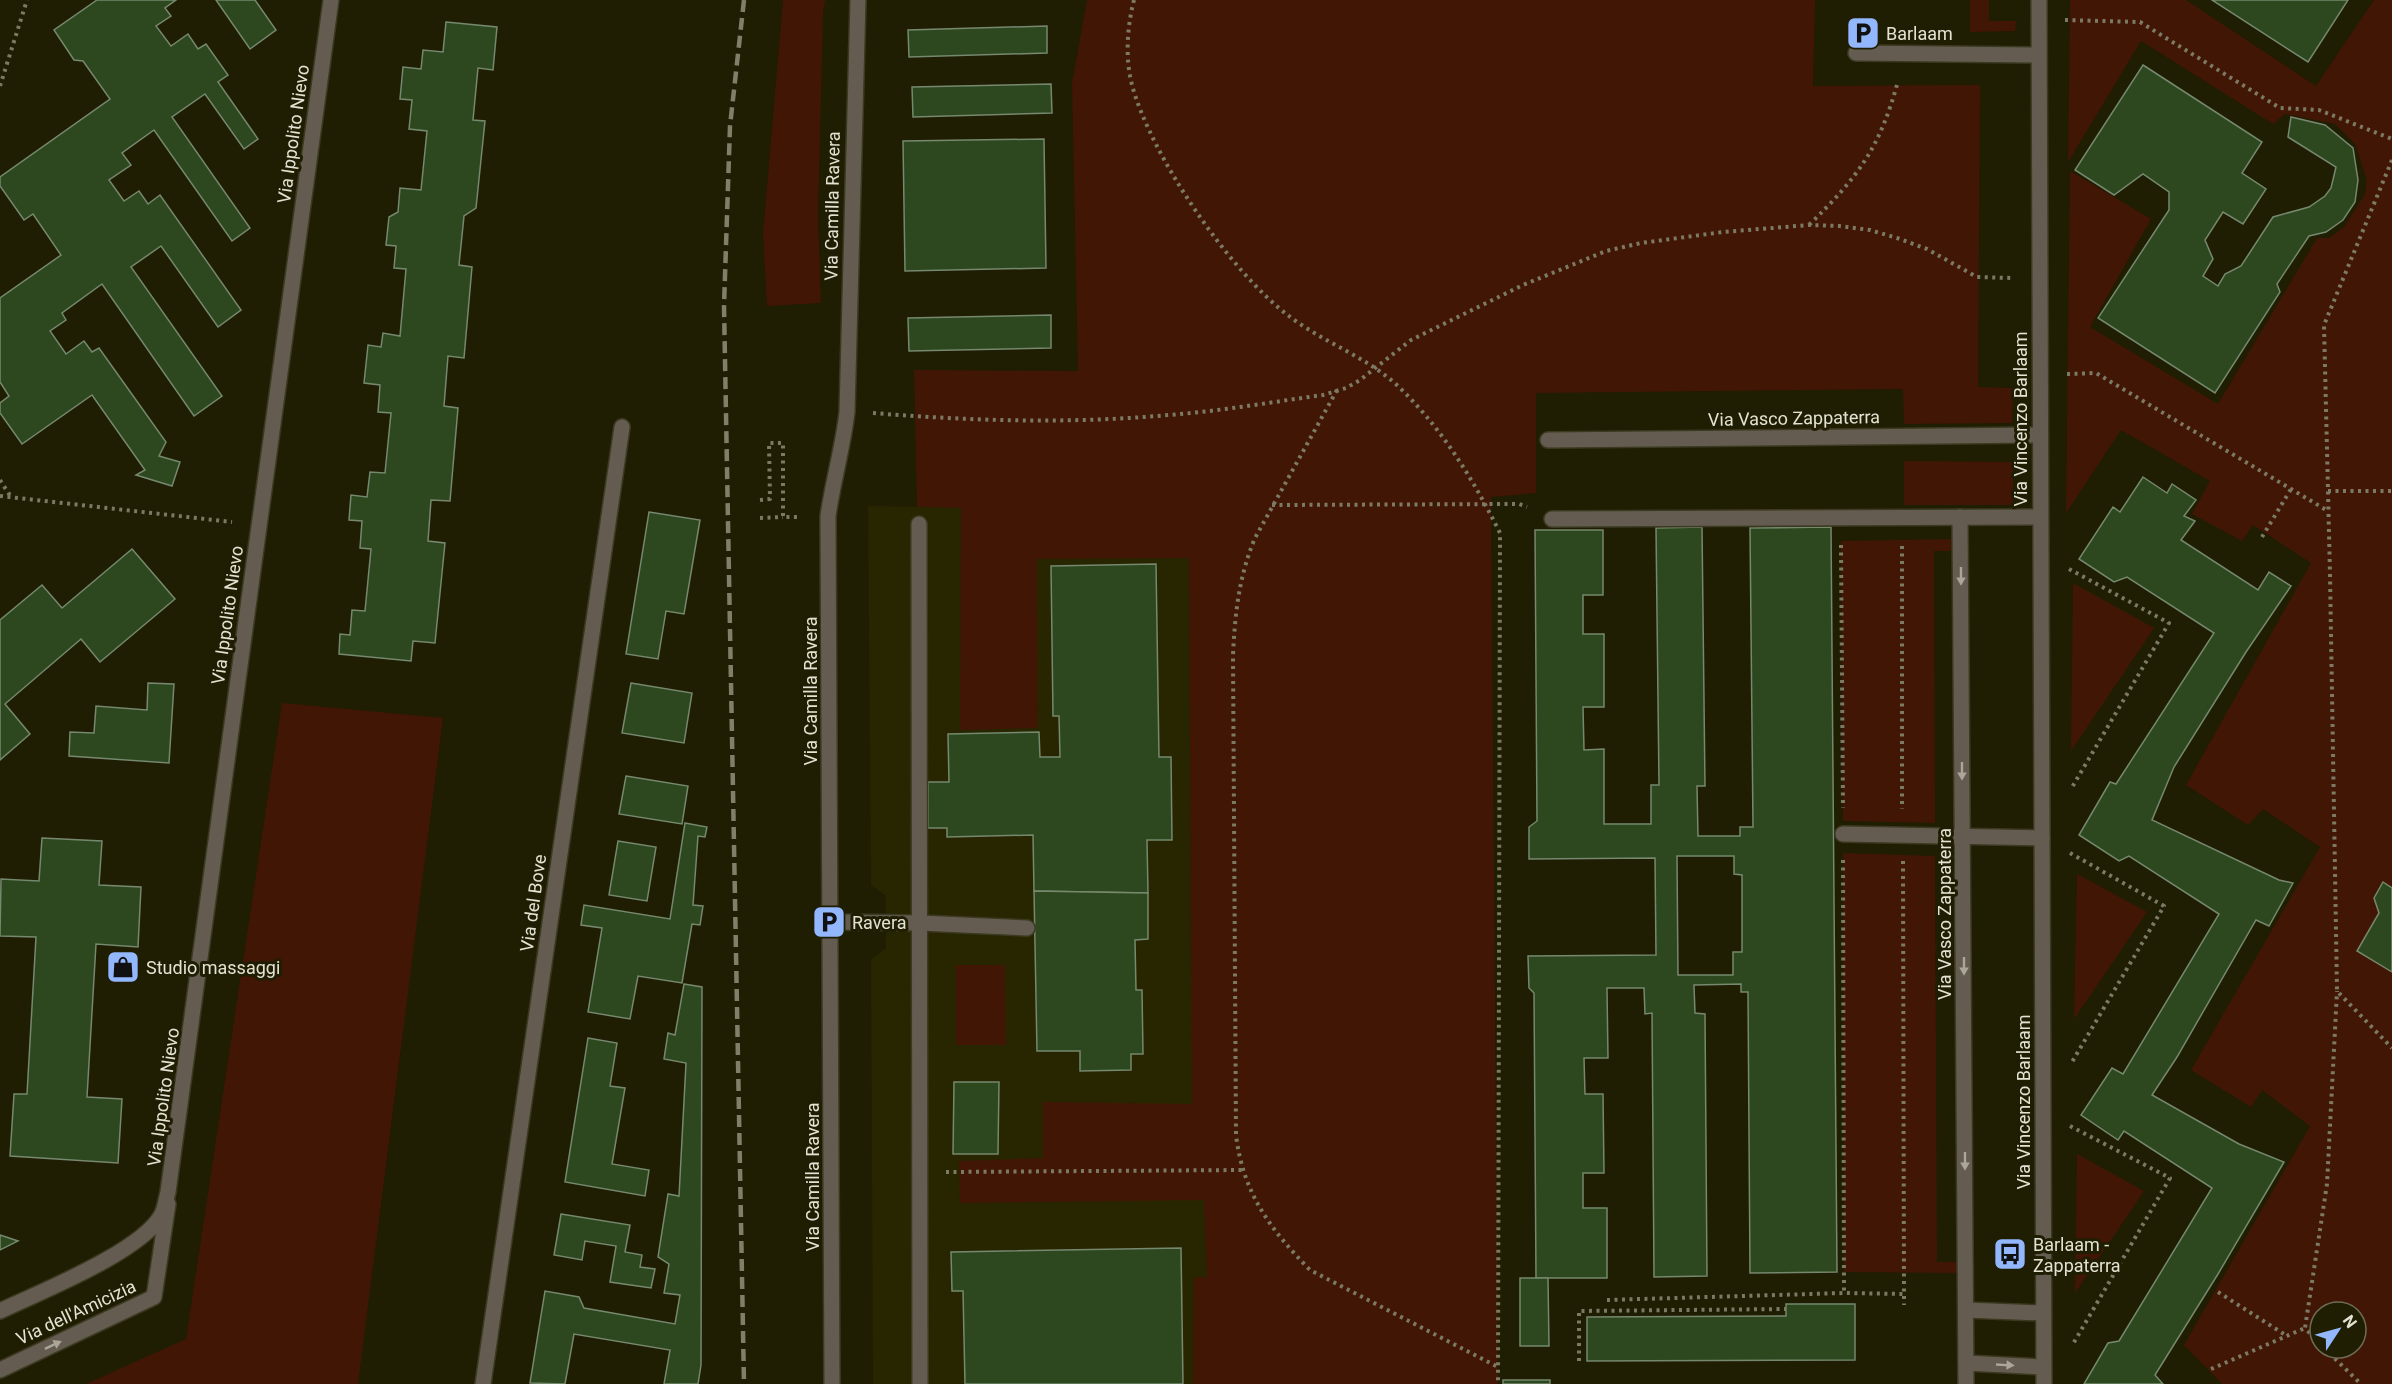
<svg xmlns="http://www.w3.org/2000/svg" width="2392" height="1384" viewBox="0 0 2392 1384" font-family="Roboto,sans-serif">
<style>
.built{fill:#282501}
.green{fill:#421605;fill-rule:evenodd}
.building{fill:#2d481f;stroke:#76886e;stroke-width:1.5;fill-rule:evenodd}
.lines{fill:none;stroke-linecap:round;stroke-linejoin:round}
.service-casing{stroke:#3b391f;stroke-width:18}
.minor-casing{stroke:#3b391f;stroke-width:18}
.path{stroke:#7c7a64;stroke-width:4;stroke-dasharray:3 4.5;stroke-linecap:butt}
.service{stroke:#645c51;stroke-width:15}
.minor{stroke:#645c51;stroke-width:15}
.rail{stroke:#817f6a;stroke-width:4.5;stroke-dasharray:12 6;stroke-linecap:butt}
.oneway{fill:#aaa698}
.labels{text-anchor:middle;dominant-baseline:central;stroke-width:6;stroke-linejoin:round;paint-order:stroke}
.poi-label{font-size:18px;fill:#e4e3d3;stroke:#1f1d02;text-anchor:start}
.street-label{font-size:18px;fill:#e4e3d3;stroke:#1f1d02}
</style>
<rect width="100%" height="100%" fill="#1f1d02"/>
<!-- built -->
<polygon class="built" points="868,506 1269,512 1310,1384 873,1384 871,959 886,948 886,896 871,885"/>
<!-- green -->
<g class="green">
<polygon points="783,0 825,0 823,14 818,215 821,303 767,306 763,234"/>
<polygon points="1087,0 1815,0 1813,86 1980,85 1978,387 2013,388 2012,423 1904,424 1903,389 1536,393 1536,493 1491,497 1498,1384 1193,1384 1194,1278 1207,1277 1204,1200 960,1203 959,1161 1043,1158 1043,1102 1192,1104 1189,558 1037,559 1038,728 960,730 961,508 917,507 914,370 1078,371 1072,83"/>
<polygon points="1970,0 1989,0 1989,21 2016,21 2015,31 1970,32"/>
<path d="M2070,0H2186L2316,86L2374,0H2392V1384H2222L2184,1345L2310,1126L2262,1090L2251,1107L2191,1070L2320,847L2263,809L2248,825L2186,785L2311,563L2253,525L2242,541L2192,514L2210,481L2121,430L2066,513L2070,171L2151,219L2090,327L2218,404L2317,238H2329L2344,227L2365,194L2367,180L2355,144L2335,124L2285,114L2273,124L2141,41L2068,162ZM2320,1312H2356V1348H2320Z"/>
<polygon points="1904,461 2013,462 2013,505 1904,505"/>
<polygon points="1951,539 1951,551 1934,551 1935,823 1843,821 1841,541"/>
<polygon points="2073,583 2154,628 2071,751"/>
<polygon points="282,703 443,718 358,1384 86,1384 186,1339"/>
<polygon points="1843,853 1935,856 1937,1262 1959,1262 1959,1273 1844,1272"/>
<polygon points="2077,874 2147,912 2074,1019"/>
<polygon points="956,965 1005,965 1006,1045 956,1045"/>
<polygon points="2077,1154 2144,1191 2075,1293"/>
</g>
<!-- building -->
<g class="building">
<polygon points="97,0 176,0 165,8 171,16 156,26 171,46 188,34 198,49 206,44 228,75 218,82 258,139 244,149 205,94 172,117 250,228 232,241 154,130 122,153 131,165 109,180 124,201 139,191 148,204 160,195 241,310 218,327 161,246 131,267 222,396 194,416 102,284 62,313 66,320 50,331 66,354 84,341 92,352 99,348 166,442 159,456 180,462 172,486 136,475 145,470 92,395 22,444 0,413 0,403 9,396 0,382 0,298 61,255 33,214 24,220 0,186 0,177 110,99 83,61 74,60 54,30"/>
<polygon points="216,0 255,0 276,30 250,49"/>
<polygon points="2212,0 2348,0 2308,62"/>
<polygon points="446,22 497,27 493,70 478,68 473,120 485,121 476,208 464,216 459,265 472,267 464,358 448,356 444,406 458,408 450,501 431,500 428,541 445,543 435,643 413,641 411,661 339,654 340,634 350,635 352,610 365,611 371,549 360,548 362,521 349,520 351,495 367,497 370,472 385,473 391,413 378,412 380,385 364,383 368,345 381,347 383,333 400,336 406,269 394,268 396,246 386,245 389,217 398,212 400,188 421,190 427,131 409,129 412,100 400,99 403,67 421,69 423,50 443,52"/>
<polygon points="1047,26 1047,53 909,57 908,30"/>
<polygon points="2143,65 2262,142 2242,173 2266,189 2243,224 2223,212 2205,240 2213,259 2203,276 2218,286 2225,274 2241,266 2273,217 2309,207 2325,196 2331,188 2336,167 2288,137 2291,117 2325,125 2353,148 2358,180 2355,202 2343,220 2326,232 2309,236 2277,284 2280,292 2215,393 2098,318 2169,210 2169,192 2143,174 2114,195 2075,170"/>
<polygon points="1051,84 1052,113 913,117 912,87"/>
<polygon points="1044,139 1046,268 905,271 903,141"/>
<polygon points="1051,315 1051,348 909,351 908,318"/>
<polygon points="2143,477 2167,493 2172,484 2196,500 2184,516 2195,521 2181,540 2258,590 2269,572 2291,586 2246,652 2174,767 2152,820 2279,880 2293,883 2269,926 2256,920 2177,1057 2152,1095 2239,1144 2284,1162 2218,1274 2155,1375 2163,1384 2084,1384 2108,1343 2119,1341 2212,1188 2124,1131 2118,1140 2081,1115 2112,1068 2123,1074 2219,914 2129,856 2119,861 2079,835 2110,782 2116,784 2214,633 2127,577 2114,582 2079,559 2113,507 2120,512"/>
<polygon points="649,512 700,520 684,614 666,611 658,659 626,654"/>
<path d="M1702,527L1705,786H1697L1698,836H1740V827H1753L1750,528L1831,527L1837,1272L1750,1273L1748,992H1741V984L1694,985L1695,1013L1705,1014L1707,1276L1654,1277L1652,1013L1645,1014L1644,988H1607L1608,1058H1584L1585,1094H1603L1604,1173H1583V1208H1607V1278H1536L1534,993L1529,988L1528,956L1656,955L1655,858L1529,859V827L1537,821L1535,530H1603V595H1583V634H1604V707H1583L1584,750L1604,749V824H1651V785H1659L1656,528ZM1677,856H1734V874L1742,875V952H1733V975H1678Z"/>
<polygon points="132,549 175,599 100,662 81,639 5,704 30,734 0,760 0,620 42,585 62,608"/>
<polygon points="1156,564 1159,757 1171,757 1172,840 1147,840 1148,893 1034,891 1033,835 947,837 947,828 928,828 928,782 949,782 948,734 1039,732 1040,757 1060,757 1059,716 1053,716 1051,566"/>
<polygon points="148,683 174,684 169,763 69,756 70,732 94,733 96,706 147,710"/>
<polygon points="631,683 692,693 684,743 622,733"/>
<polygon points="626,776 688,786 682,824 619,814"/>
<polygon points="685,823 707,827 705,837 698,836 693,905 703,906 700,925 692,924 682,983 638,976 630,1019 588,1012 602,928 581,925 584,905 670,919"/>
<polygon points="42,838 102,841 99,885 141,887 138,947 96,944 87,1097 122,1099 118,1163 10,1156 14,1094 27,1094 36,937 0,936 1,879 39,881"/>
<polygon points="618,841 656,847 647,901 609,895"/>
<polygon points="2383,882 2392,888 2392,972 2357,951 2379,913 2374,898"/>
<polygon points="1034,891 1148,893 1148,939 1135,940 1136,990 1142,990 1143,1054 1131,1054 1131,1070 1080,1071 1080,1051 1037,1051"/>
<polygon points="684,984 702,987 701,1365 698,1384 664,1384 670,1350 574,1334 565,1384 530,1383 545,1291 579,1297 584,1308 675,1324 680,1295 664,1293 669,1264 658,1257 668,1194 679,1196 686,1063 664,1059 668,1033 675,1035"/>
<polygon points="588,1038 617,1043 610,1086 625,1088 612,1164 649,1170 645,1196 565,1182"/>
<polygon points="954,1082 999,1082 998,1154 953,1154"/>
<polygon points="561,1214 630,1225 625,1252 642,1255 640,1267 655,1269 651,1288 610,1282 616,1246 585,1241 582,1260 554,1255"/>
<polygon points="0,1235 18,1241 0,1250"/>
<polygon points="1181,1248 1183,1384 965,1384 963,1291 952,1291 951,1252"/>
<polygon points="1520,1278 1548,1278 1549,1346 1520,1346"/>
<polygon points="1786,1304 1855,1304 1855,1360 1587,1361 1587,1317 1786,1316"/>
<rect x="1503" y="1380" width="47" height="4"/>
</g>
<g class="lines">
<!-- service casing -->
<g class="service-casing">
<g id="service">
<polyline points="1856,53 2039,55"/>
<polyline points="1548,440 2040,435"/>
<polyline points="1552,519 2040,517"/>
<polyline points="919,524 920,1384"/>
<polyline points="831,922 920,923 1027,928"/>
<polyline points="0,1370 154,1297 168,1204"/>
</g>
</g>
<!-- minor casing -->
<g class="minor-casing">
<g id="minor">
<polyline points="2039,0 2044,1384"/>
<polyline points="1960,517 1966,1384"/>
<polyline points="1843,834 2042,838"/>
<polyline points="1966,1310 2043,1313"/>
<path d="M0,1311C40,1292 143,1251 162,1214C165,1208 166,1199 168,1192L331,0"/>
<polyline points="1966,1363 2043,1367"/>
<polyline points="483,1384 622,427"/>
<path d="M832,1384L828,516C833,481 843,447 847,412L858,0"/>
</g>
</g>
<!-- path -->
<g class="path">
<path d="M1134,0C1127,27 1125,58 1132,85C1151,156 1231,273 1289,316C1324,343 1368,357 1400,388C1443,430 1473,479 1500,533L1498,1384"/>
<polyline points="2065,20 2140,22 2280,108 2319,110 2392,139"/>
<polyline points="0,86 27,0"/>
<polyline points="2392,160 2324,325 2330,574 2337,991 2392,1048"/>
<path d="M1809,225C1858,177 1880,148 1898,81"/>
<polyline points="2067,374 2096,373 2328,511"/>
<path d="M1337,390L1255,538C1239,576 1235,613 1233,655L1236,1135C1243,1193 1270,1229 1310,1270L1498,1367"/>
<path d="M873,413C972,421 1070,424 1169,415C1221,411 1272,402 1323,395L1346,388L1360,380L1411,340L1523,285L1606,251L1641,243L1723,232L1809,225L1839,226L1870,230L1897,238L1927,249L1977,277L2012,278"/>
<polyline points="0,480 11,497"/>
<polyline points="2328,491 2392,491"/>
<polyline points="0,496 232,522"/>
<polyline points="760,500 770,499 769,443 783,443 783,517 800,517"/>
<polyline points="1272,505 1519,504 1527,507"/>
<polyline points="760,518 783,517"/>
<polyline points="2262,537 2291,489"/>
<polyline points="1841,545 1843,808"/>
<polyline points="1902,546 1902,809"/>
<polyline points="2069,569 2169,623 2071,789"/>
<polyline points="2070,853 2164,906 2072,1062"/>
<polyline points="1843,860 1844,1293"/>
<polyline points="1903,861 1904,1305"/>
<polyline points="2070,1126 2170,1178 2073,1344"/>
<polyline points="946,1172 1242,1170"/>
<polyline points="2218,1292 2287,1336"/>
<polyline points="1607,1300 1844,1293 1904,1294"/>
<polyline points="2320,1344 2305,1328 2327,1184 2337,991"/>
<polyline points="2324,1348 2361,1384"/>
<polyline points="1579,1361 1579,1311 1786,1309"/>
<polyline points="2211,1369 2305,1328"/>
</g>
<!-- service -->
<use href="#service" class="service"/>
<!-- minor -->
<use href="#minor" class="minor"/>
<!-- rail -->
<polyline class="rail" points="744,0 730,126 724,306 744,1384"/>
</g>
<!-- one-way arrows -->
<defs><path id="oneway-solid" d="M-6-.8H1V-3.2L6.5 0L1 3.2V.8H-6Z" transform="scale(1.5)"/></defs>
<g class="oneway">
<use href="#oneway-solid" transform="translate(1961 576) rotate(90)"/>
<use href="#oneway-solid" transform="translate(1962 771) rotate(90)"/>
<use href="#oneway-solid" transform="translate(1964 966) rotate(90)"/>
<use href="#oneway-solid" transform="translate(1965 1161) rotate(90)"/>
<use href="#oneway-solid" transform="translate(53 1345) rotate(-25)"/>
<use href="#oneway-solid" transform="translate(2005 1365) rotate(3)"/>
</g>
<!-- icons -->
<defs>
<g id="parking-square" transform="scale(1.725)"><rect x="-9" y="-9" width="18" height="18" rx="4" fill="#93b7fd" stroke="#1f1d02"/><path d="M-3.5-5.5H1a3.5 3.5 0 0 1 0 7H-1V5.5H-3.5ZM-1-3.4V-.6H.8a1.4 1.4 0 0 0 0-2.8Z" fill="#111"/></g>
<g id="shop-square" transform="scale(1.725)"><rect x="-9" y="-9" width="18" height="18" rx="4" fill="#93b7fd" stroke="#1f1d02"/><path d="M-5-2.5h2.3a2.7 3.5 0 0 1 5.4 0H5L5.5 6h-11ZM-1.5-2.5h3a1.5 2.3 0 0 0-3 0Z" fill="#111"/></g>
<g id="bus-square" transform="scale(1.725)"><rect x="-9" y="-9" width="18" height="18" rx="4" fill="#93b7fd" stroke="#1f1d02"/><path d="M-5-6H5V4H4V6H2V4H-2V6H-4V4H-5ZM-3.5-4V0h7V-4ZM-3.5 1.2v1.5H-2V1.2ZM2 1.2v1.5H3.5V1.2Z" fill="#111"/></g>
</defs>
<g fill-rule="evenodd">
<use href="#parking-square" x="1863" y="33"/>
<use href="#parking-square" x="829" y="922"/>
<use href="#shop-square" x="123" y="967"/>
<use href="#bus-square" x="2010" y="1254"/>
</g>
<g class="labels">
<!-- poi labels -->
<g class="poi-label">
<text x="1886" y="33">Barlaam</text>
<text x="852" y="922">Ravera</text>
<text x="146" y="967">Studio massaggi</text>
<text x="2033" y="1244">Barlaam -<tspan x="2033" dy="21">Zappaterra</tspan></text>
</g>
<!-- street labels -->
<g class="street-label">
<text transform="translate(293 134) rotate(-82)">Via Ippolito Nievo</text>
<text transform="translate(832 206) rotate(-89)">Via Camilla Ravera</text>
<text transform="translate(1794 418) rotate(-1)">Via Vasco Zappaterra</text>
<text transform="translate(2020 419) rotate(-90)">Via Vincenzo Barlaam</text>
<text transform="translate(227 615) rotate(-82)">Via Ippolito Nievo</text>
<text transform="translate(810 691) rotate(-90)">Via Camilla Ravera</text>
<text transform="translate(533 903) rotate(-82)">Via del Bove</text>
<text transform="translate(1944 914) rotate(-90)">Via Vasco Zappaterra</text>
<text transform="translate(163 1097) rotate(-82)">Via Ippolito Nievo</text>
<text transform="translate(2023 1102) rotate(-90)">Via Vincenzo Barlaam</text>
<text transform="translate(812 1177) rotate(-90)">Via Camilla Ravera</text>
<text transform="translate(76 1312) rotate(-25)">Via dell'Amicizia</text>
</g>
</g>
<!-- north arrow -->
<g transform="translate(2338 1330) rotate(54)"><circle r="28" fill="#1f1d02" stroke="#6e6c56" stroke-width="1.5"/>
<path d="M0-4.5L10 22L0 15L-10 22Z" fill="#93b7fd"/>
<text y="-9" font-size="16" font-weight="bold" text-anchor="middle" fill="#e4e3d3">N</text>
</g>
</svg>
